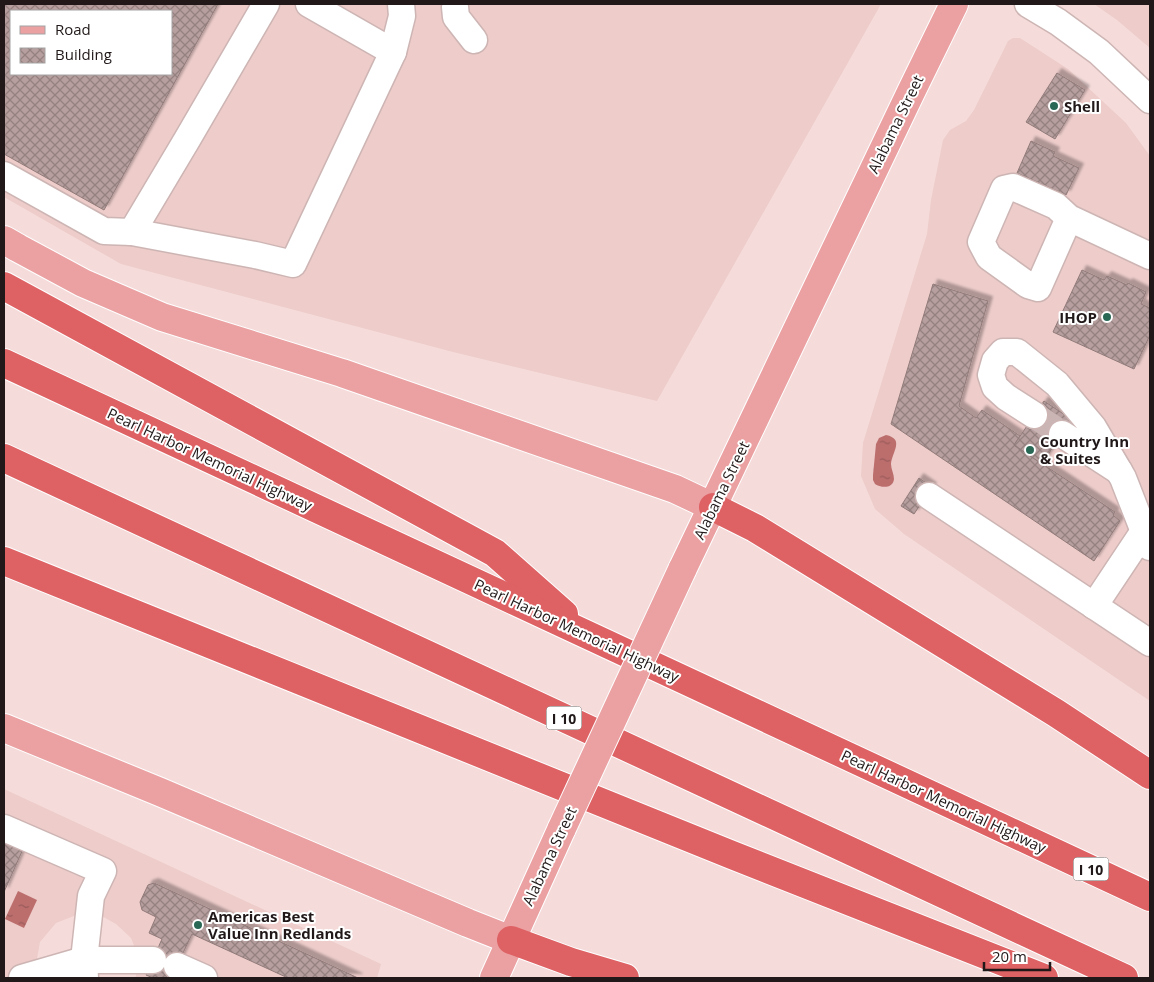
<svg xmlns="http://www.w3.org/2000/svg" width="1154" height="982" viewBox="0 0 1154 982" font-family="'Open Sans',sans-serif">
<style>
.built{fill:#edccca;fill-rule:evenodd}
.water{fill:url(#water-ripples)}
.building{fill:url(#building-cross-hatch);stroke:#917b7a;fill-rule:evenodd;filter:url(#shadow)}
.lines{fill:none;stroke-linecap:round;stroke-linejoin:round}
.minor-tunnel{stroke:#cbb5b4;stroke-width:26;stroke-dasharray:26 13;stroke-linecap:butt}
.minor-casing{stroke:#cdb5b4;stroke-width:29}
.major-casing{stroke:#fff;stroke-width:30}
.highway-casing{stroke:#fff;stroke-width:30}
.minor{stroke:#fff;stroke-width:26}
.major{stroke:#eba0a2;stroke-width:28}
.highway{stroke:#de6164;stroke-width:28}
.major-bridge-casing{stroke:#fff;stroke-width:30;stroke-linecap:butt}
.major-bridge{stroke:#eba0a2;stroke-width:28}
.poi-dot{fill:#286855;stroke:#fff;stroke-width:2}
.labels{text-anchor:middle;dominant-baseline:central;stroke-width:4;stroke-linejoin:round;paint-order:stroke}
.shield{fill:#fff;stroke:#645e5e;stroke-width:1}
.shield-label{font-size:14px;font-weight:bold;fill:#211919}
.poi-label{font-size:15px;font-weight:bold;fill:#211919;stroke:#fff;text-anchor:start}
.street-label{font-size:15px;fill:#211919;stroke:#fff}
</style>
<defs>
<pattern id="water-ripples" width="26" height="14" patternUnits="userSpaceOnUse" patternTransform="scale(1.25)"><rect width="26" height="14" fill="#bc6e6d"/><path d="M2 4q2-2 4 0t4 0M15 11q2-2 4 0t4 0" fill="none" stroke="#985a59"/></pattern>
<pattern id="building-cross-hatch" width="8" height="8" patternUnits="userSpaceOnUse" patternTransform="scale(1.25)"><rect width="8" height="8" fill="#b69f9e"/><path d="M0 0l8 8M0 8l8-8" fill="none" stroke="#948180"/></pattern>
<filter id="shadow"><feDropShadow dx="4.5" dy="-4.5" stdDeviation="1" flood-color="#0004"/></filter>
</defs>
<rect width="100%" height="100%" fill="#f5dcdb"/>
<!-- built -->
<g class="built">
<path d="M4,4H881L657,401L453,352L121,264L4,197ZM11,11H171V74H11Z"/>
<polygon points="1094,4 1150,4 1150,48 1117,20"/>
<polygon points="1013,38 1020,38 1068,69 1126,123 1150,156 1150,701 904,534 875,509 861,476 863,443 927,234 931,200 943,140 950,130 966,121 974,110 1008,41"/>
<polygon points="4,789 381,964 377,978 135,978 138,969 137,953 131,938 116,924 100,915 79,914 56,923 40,942 36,964 39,978 4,978"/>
</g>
<!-- water -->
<g class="water">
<path d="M886,435C905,439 892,452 891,464C891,469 894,474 894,479C893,489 881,488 875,484L873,480V475L876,444L879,438Z"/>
<polygon points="18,891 37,900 24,928 5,919"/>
</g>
<!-- building -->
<g class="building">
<path d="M4,4H218L104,210L4,154ZM11,11H171V74H11Z"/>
<polygon points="1057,73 1085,90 1055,139 1026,122"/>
<polygon points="1031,141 1055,152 1053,156 1079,168 1066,195 1017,173"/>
<polygon points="1082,270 1104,280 1107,276 1127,285 1128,283 1146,292 1141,304 1150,308 1150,335 1134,369 1053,332"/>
<polygon points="933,284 988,301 959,406 976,418 982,410 1020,436 1014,445 1115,512 1113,515 1120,521 1094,561 891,424"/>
<polygon points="1044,401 1071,419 1042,464 1014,445"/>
<polygon points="919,478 932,487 914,514 901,506"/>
<polygon points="4,840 23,849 4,892"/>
<polygon points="154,883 358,978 288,978 192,934 171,978 153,978 146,975 162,939 149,933 156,917 142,910 140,902 148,885"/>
</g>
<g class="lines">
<!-- minor-tunnel -->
<polyline class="minor-tunnel" points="1034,415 1062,434"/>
<!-- minor casing -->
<g class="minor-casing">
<g id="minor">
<polyline points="309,4 393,52"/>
<polyline points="1028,4 1058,22 1099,52 1150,100"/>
<polyline points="455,7 456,17 474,40"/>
<polyline points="4,175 104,231 132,232 255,255 293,264 393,52 402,16 401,4"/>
<polyline points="1069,218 1038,288 1028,285 989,257 981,242 1004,189 1013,187 1056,206 1069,218 1150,256"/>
<polyline points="132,232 188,138 266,4"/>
<polyline points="1034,415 1006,397 995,387 991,375 995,361 1003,352 1017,352 1057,384 1093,427 1119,471 1062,434"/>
<polyline points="1119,471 1123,478 1150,547"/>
<polyline points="929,496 1150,643"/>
<polyline points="1094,606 1144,531"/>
<polyline points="4,828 103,871 91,896 84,960 85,978"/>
<polyline points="177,966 204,978"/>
<polyline points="22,978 84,960 153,960"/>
</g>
</g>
<!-- major casing -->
<g class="major-casing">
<g id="major">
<polyline points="4,240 18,248 83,283 162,317 342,373 675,489 713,507"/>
<polyline points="682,570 911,92 954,4"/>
<polyline points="4,728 160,792 468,923 511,940"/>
<polyline points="494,978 562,828"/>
</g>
</g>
<!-- highway casing -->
<g class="highway-casing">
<g id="highway">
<polyline points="4,286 495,553 564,614"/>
<polyline points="4,363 1150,897"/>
<polyline points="4,458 1124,978"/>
<polyline points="713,507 755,528 1056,713 1150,775"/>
<polyline points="4,561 732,855 1044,978"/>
<polyline points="511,940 571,962 625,978"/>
</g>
</g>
<!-- minor -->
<use href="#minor" class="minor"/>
<!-- major -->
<use href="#major" class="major"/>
<!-- highway -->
<use href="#highway" class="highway"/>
<!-- major-bridge casing -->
<g class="major-bridge-casing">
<polyline id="major-bridge" points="562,828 682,570"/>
</g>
<!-- major-bridge -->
<use href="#major-bridge" class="major-bridge"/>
</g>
<!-- markers -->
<g class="poi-dot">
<circle cx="1054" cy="106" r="5"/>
<circle cx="1107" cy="317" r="5"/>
<circle cx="1030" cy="450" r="5"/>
<circle cx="198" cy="925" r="5"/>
</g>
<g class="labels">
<!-- shield labels -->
<g class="shield">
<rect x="546.5" y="706.5" width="35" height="23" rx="4"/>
<rect x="1073.5" y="857.5" width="35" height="23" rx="4"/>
</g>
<g class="shield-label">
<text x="564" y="718">I 10</text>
<text x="1091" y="869">I 10</text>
</g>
<!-- poi labels -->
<g class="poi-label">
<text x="1064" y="106">Shell</text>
<text x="1097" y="317" text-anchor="end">IHOP</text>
<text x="1040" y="441">Country Inn<tspan x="1040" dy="17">&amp; Suites</tspan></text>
<text x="208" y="916">Americas Best<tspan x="208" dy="17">Value Inn Redlands</tspan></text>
</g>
<!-- street labels -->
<g class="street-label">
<text transform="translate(895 124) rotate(-64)">Alabama Street</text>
<text transform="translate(210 459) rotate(25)">Pearl Harbor Memorial Highway</text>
<text transform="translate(721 490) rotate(-64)">Alabama Street</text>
<text transform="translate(577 630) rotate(25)">Pearl Harbor Memorial Highway</text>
<text transform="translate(944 801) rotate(25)">Pearl Harbor Memorial Highway</text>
<text transform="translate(549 856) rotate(-65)">Alabama Street</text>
</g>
</g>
<!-- border -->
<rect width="1154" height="982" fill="none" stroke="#211919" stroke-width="10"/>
<!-- legend -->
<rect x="10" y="10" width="162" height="65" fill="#ffffff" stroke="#a6a3a3"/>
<rect x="20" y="26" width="25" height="8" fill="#eba0a2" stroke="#a6a3a3"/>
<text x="55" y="35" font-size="15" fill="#211919">Road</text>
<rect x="20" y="48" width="25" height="15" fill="url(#building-cross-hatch)" stroke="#a6a3a3"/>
<text x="55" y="60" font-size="15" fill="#211919">Building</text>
<!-- scale -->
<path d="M984 962v8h66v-8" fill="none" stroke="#211919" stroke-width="2.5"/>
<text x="992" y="962" font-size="15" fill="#211919" stroke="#ffffff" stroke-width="4" paint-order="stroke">20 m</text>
</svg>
